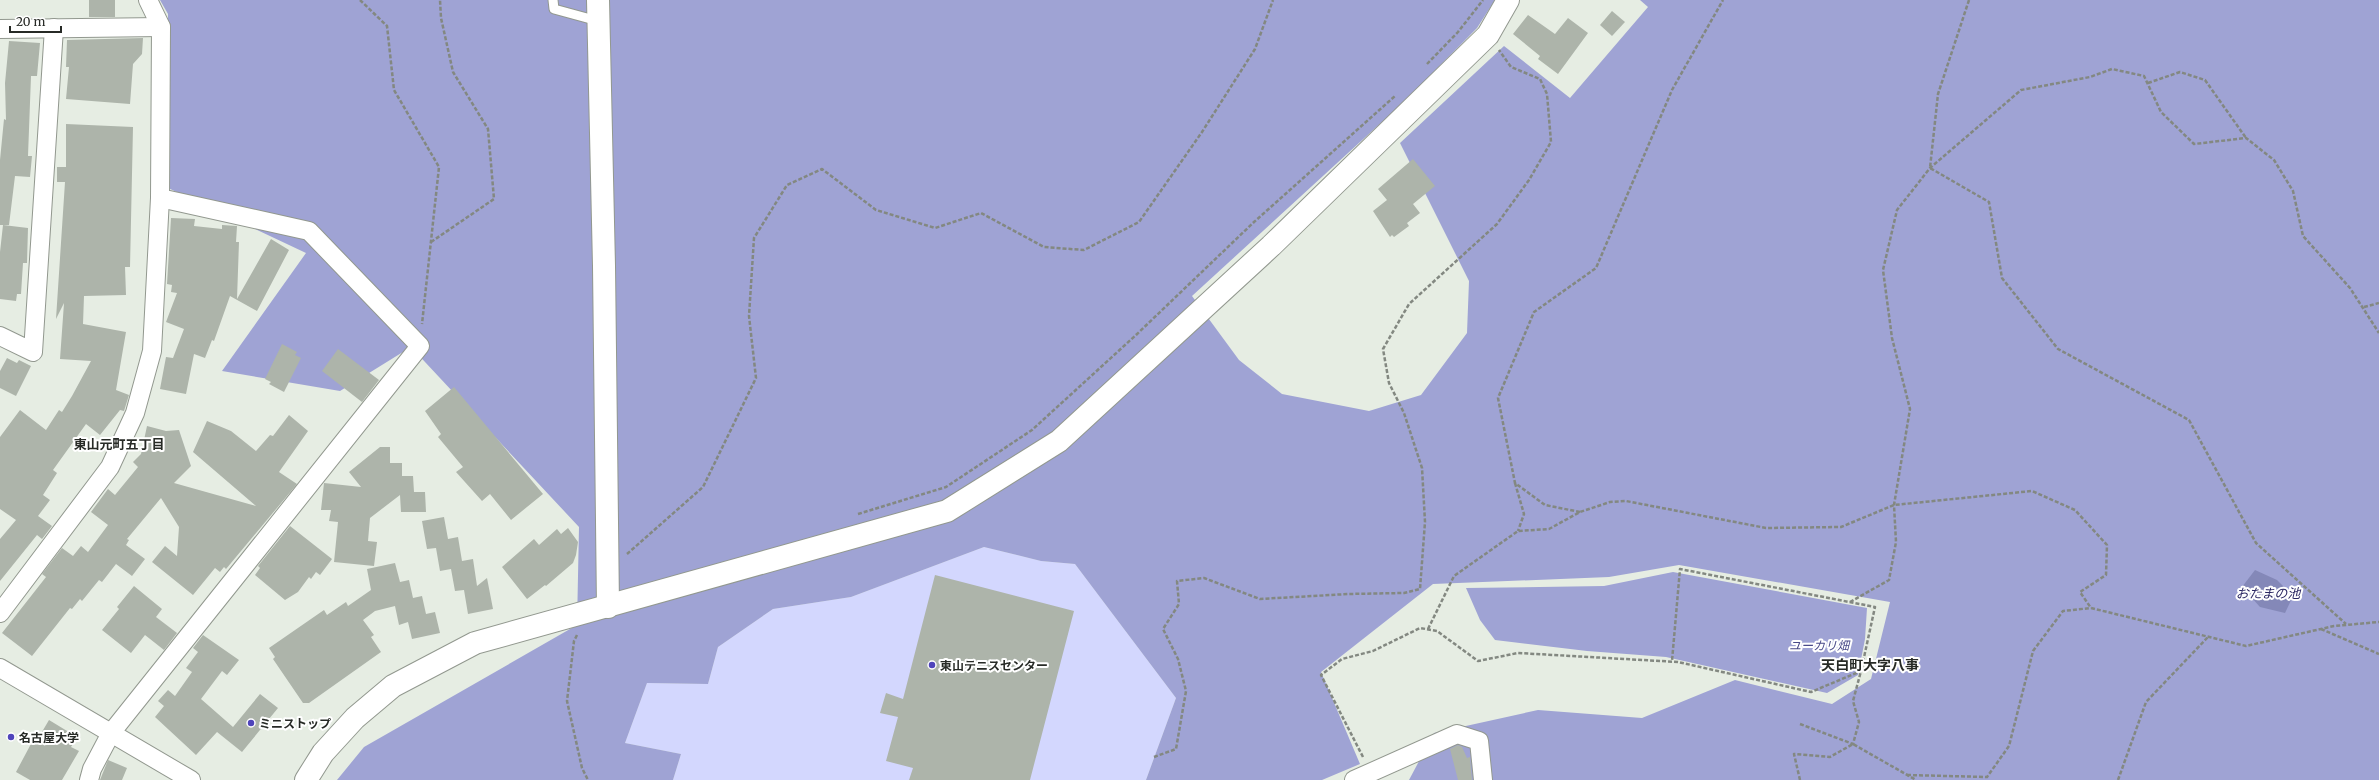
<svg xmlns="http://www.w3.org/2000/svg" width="2379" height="780" viewBox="0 0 2379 780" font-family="Merriweather,'Noto Sans JP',serif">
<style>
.green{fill:#d3d7fe}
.forest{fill:#9fa3d4}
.water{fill:#8488b8}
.building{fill:#adb4aa}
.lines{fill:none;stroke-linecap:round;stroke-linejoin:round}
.service-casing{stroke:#92988f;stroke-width:11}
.minor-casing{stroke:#92988f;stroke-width:20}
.tertiary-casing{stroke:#92988f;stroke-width:24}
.path{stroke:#838881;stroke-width:2.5;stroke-dasharray:4 2;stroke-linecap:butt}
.service{stroke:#fff;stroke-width:9}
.minor{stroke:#fff;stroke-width:18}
.tertiary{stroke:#fff;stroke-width:22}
.poi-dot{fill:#4f44bb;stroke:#fff;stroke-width:1.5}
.labels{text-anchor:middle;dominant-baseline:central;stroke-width:4;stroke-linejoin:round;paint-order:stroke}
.park-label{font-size:12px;font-style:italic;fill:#4a4a89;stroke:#fff}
.poi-label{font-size:12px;font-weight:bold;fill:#272a26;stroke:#fff;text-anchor:start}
.neighbourhood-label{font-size:13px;font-weight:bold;fill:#272a26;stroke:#fff}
.water-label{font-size:13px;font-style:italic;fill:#2a2662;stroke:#fff}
.quarter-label{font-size:14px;font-weight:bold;fill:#272a26;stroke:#fff}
</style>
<rect width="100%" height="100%" fill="#e6ede3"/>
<!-- green -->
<polygon class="green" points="984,547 1041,561 1075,564 1176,698 1146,780 673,780 681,754 625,743 647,683 708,684 718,647 773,609 851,597"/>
<!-- forest -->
<g class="forest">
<polygon points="160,0 1495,0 1477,28 1407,99 1192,296 1239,360 1282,394 1369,411 1421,395 1467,333 1469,281 1400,143 1504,46 1570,98 1648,7 1640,0 2379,0 2379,780 1409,780 1434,733 1538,710 1642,718 1735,680 1832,704 1871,679 1890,602 1679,565 1609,577 1433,584 1321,672 1360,764 1322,780 1146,780 1176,698 1075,564 1041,561 984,547 851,597 773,609 718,647 708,684 647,683 625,743 681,754 673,780 337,780 364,747 577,625 579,527 411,347 340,391 222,371 306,253 166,187 168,14"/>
<polygon points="1673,572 1867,608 1865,639 1858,675 1827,693 1666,657 1587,651 1495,640 1480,620 1466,588 1604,586"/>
</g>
<!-- water -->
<polygon class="water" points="2255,570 2277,580 2293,596 2285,613 2260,607 2242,587"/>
<!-- building -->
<g class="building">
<rect x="89" y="0" width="26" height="17"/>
<polygon points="1612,11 1625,22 1612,36 1600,25"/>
<polygon points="1528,15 1555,34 1568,18 1588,33 1558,74 1538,59 1540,56 1513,34"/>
<polygon points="143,38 142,54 133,64 130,104 66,99 69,67 66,67 67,40"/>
<polygon points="9,41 40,43 37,76 31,76 28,156 32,156 30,177 15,176 9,225 0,225 0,160 4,119 6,120 5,83"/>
<polygon points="66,124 133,127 130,267 125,267 126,295 84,296 83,324 126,332 116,390 129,395 124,411 120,410 100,435 86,424 53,470 57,473 43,495 50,500 38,516 52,526 42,539 37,535 0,581 0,539 16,520 0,509 0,437 20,410 46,430 59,410 62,412 72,396 91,361 60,359 64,303 56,319 65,182 57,182 57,167 66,167"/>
<polygon points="1413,159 1435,186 1413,204 1420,213 1407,223 1409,226 1394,237 1392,235 1390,237 1373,211 1387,200 1378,189"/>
<polygon points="171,218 195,219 194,226 222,229 222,225 237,226 236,242 239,242 237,299 271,239 289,250 257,311 230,296 214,341 212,340 205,358 194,354 186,394 160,389 166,357 173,358 184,329 166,322 177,293 171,292 172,285 167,284"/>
<polygon points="3,225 28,228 27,263 23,263 21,294 17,294 16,301 0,299 0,252"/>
<polygon points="282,344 297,352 295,355 301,358 284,392 269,384 271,382 265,379"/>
<polygon points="338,349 379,380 362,402 322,371"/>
<polygon points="7,358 17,363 19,360 31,366 16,396 0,388 0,371"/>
<polygon points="454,387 543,494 511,520 490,494 482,501 456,472 463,467 438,437 441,434 425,411"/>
<polygon points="289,415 308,431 279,472 297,484 226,569 224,567 220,572 215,568 193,595 152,562 165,546 177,556 179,527 161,498 127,539 129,540 126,545 145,559 132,576 116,564 102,582 99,580 82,601 80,599 72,609 70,608 32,656 2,633 46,577 42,574 62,548 73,556 81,546 88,552 108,525 91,512 108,489 115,495 138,467 133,462 141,454 147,426 166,431 179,430 191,466 174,483 256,506 193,452 207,421 231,431 256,451 270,435 273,436"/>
<polygon points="380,447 390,447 390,463 402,463 402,476 413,476 414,492 425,492 426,512 401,512 400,495 370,518 368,541 377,542 374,566 334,562 338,522 329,521 331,510 321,510 324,483 361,487 349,472"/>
<polygon points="444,517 448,539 458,537 462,561 473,559 477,586 487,578 493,609 468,614 464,590 455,591 451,569 440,571 436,548 427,549 422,521"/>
<polygon points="290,526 332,559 320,575 316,572 311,579 309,577 298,592 285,600 255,575 260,568 258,566"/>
<polygon points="568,528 578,542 576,555 573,563 546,586 545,585 527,599 502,567 534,539 539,545 557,529 561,534"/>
<polygon points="395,563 400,582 409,580 413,598 422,596 426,614 435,612 440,633 412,639 408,622 399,625 395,606 375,611 363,620 374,635 371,637 381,652 309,703 303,703 273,659 275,657 269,648 324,610 327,615 346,602 348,606 371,590 367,569"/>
<polygon points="935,575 1074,611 1030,780 909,780 913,768 886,761 898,717 880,713 886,693 903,699"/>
<polygon points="134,586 162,609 156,617 177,633 164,650 145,635 131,653 102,630 119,609 117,607"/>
<polygon points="203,635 239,660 227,675 222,671 201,699 233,727 260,694 278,708 242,752 217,732 196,755 155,717 164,706 158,701 168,690 175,696 192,672 186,668 198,652 193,648"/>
<polygon points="49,720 77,737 71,747 79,751 62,780 30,780 16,772 32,742 36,742"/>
<polygon points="1458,745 1462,747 1467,758 1470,757 1472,780 1458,780 1450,749"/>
<polygon points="108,760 127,768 122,780 100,780"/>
</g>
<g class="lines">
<!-- service casing -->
<g class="service-casing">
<polyline id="service" points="553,0 554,9 598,21"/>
</g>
<!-- minor casing -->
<g class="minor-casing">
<g id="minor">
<polyline points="0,29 161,27"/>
<polyline points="0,336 33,352 54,28"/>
<polyline points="0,613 110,467 135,413 152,351 160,198"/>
<polyline points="0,668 191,780"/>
<polyline points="89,780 92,769 111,733 420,346 309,231 160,198 161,27 148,0"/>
<polyline points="1354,780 1457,734 1479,741 1483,780"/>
</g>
</g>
<!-- tertiary casing -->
<g class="tertiary-casing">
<g id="tertiary">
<polyline points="598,0 604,266 608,607"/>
<polyline points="306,780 323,753 355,718 393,686 475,643 947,511 1059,441 1271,246 1488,35 1508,0"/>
</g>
</g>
<!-- path -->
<g class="path">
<polyline points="360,0 387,26 394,90 439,167 422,324"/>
<polyline points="1969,0 1938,94 1930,168 1989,202 2002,278 2058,349 2189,420 2256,543 2346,624"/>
<polyline points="1427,64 1458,32 1483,0"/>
<polyline points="2148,83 2180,72 2205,80 2246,138"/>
<polyline points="431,242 494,199 488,129 453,72 441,18 440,0"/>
<polyline points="2364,307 2379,303"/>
<polyline points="1515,483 1524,514 1518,531"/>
<polyline points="1580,512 1545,505 1515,483 1498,398 1534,312 1596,268 1672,90 1723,0"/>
<polyline points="858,514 946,487 1032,430 1136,335 1254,222 1395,96"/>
<polyline points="627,554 703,487 756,378 749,316 754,238 787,185 822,169 876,210 935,228 981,213 1044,247 1084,250 1139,222 1202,132 1255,49 1273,0"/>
<polyline points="1850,602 1889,580 1896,542 1894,505 1910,409 1892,338 1883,270 1897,210 1930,168 2021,90 2090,77 2112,69 2144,76 2161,112 2194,144 2246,138 2274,160 2293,191 2303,236 2350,288 2379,333"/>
<polyline points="1428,629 1454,576 1518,531 1549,529 1580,512 1610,502 1626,501 1766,528 1841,527 1894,505 2032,491 2075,510 2107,545 2106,575 2080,592 2091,608 2246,646 2334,626 2379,622"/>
<polyline points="2321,629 2379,654"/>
<polyline points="577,635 574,641 567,701 582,768 588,780"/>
<polyline points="1800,724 1853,744 1859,722 1853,701 1861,671"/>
<polyline points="1154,757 1176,749 1186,691 1178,659 1163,629 1179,604 1177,581 1204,578 1260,599 1348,594 1404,593 1420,589 1425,522 1422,468 1404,413 1389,383 1383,349 1409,304 1497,224 1529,180 1551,142 1547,94 1540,79 1511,67 1499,50"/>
<polyline points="1363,757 1321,675 1342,659 1373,651 1420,628 1437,631 1478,661 1518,653 1678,662 1811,692 1861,671 1875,607 1680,569 1672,661"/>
<polyline points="1907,775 1987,777 2009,746 2033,651 2063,611 2091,608"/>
<polyline points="1800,780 1794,754 1830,757 1853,744 1916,780"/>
<polyline points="2118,780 2146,702 2208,637"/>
</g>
<!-- service -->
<use href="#service" class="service"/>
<!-- minor -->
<use href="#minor" class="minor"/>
<!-- tertiary -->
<use href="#tertiary" class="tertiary"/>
</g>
<!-- markers -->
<g class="poi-dot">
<circle cx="932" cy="665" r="4"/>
<circle cx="251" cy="723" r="4"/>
<circle cx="11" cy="737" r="4"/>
</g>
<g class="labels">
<!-- park labels -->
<g class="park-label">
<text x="1819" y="645">ユーカリ畑</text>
</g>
<!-- poi labels -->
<g class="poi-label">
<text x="940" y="665">東山テニスセンター</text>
<text x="259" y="723">ミニストップ</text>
<text x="19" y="737">名古屋大学</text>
</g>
<!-- neighbourhood labels -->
<g class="neighbourhood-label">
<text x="119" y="444">東山元町五丁目</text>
</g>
<!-- water labels -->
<g class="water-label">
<text x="2268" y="593">おたまの池</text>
</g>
<!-- quarter labels -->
<g class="quarter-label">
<text x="1870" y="665">天白町大字八事</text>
</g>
</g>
<!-- scale -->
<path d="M10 26v6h51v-6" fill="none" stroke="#272a26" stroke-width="2"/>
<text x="16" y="26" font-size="12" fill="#272a26" stroke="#ffffff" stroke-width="3" paint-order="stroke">20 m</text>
</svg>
